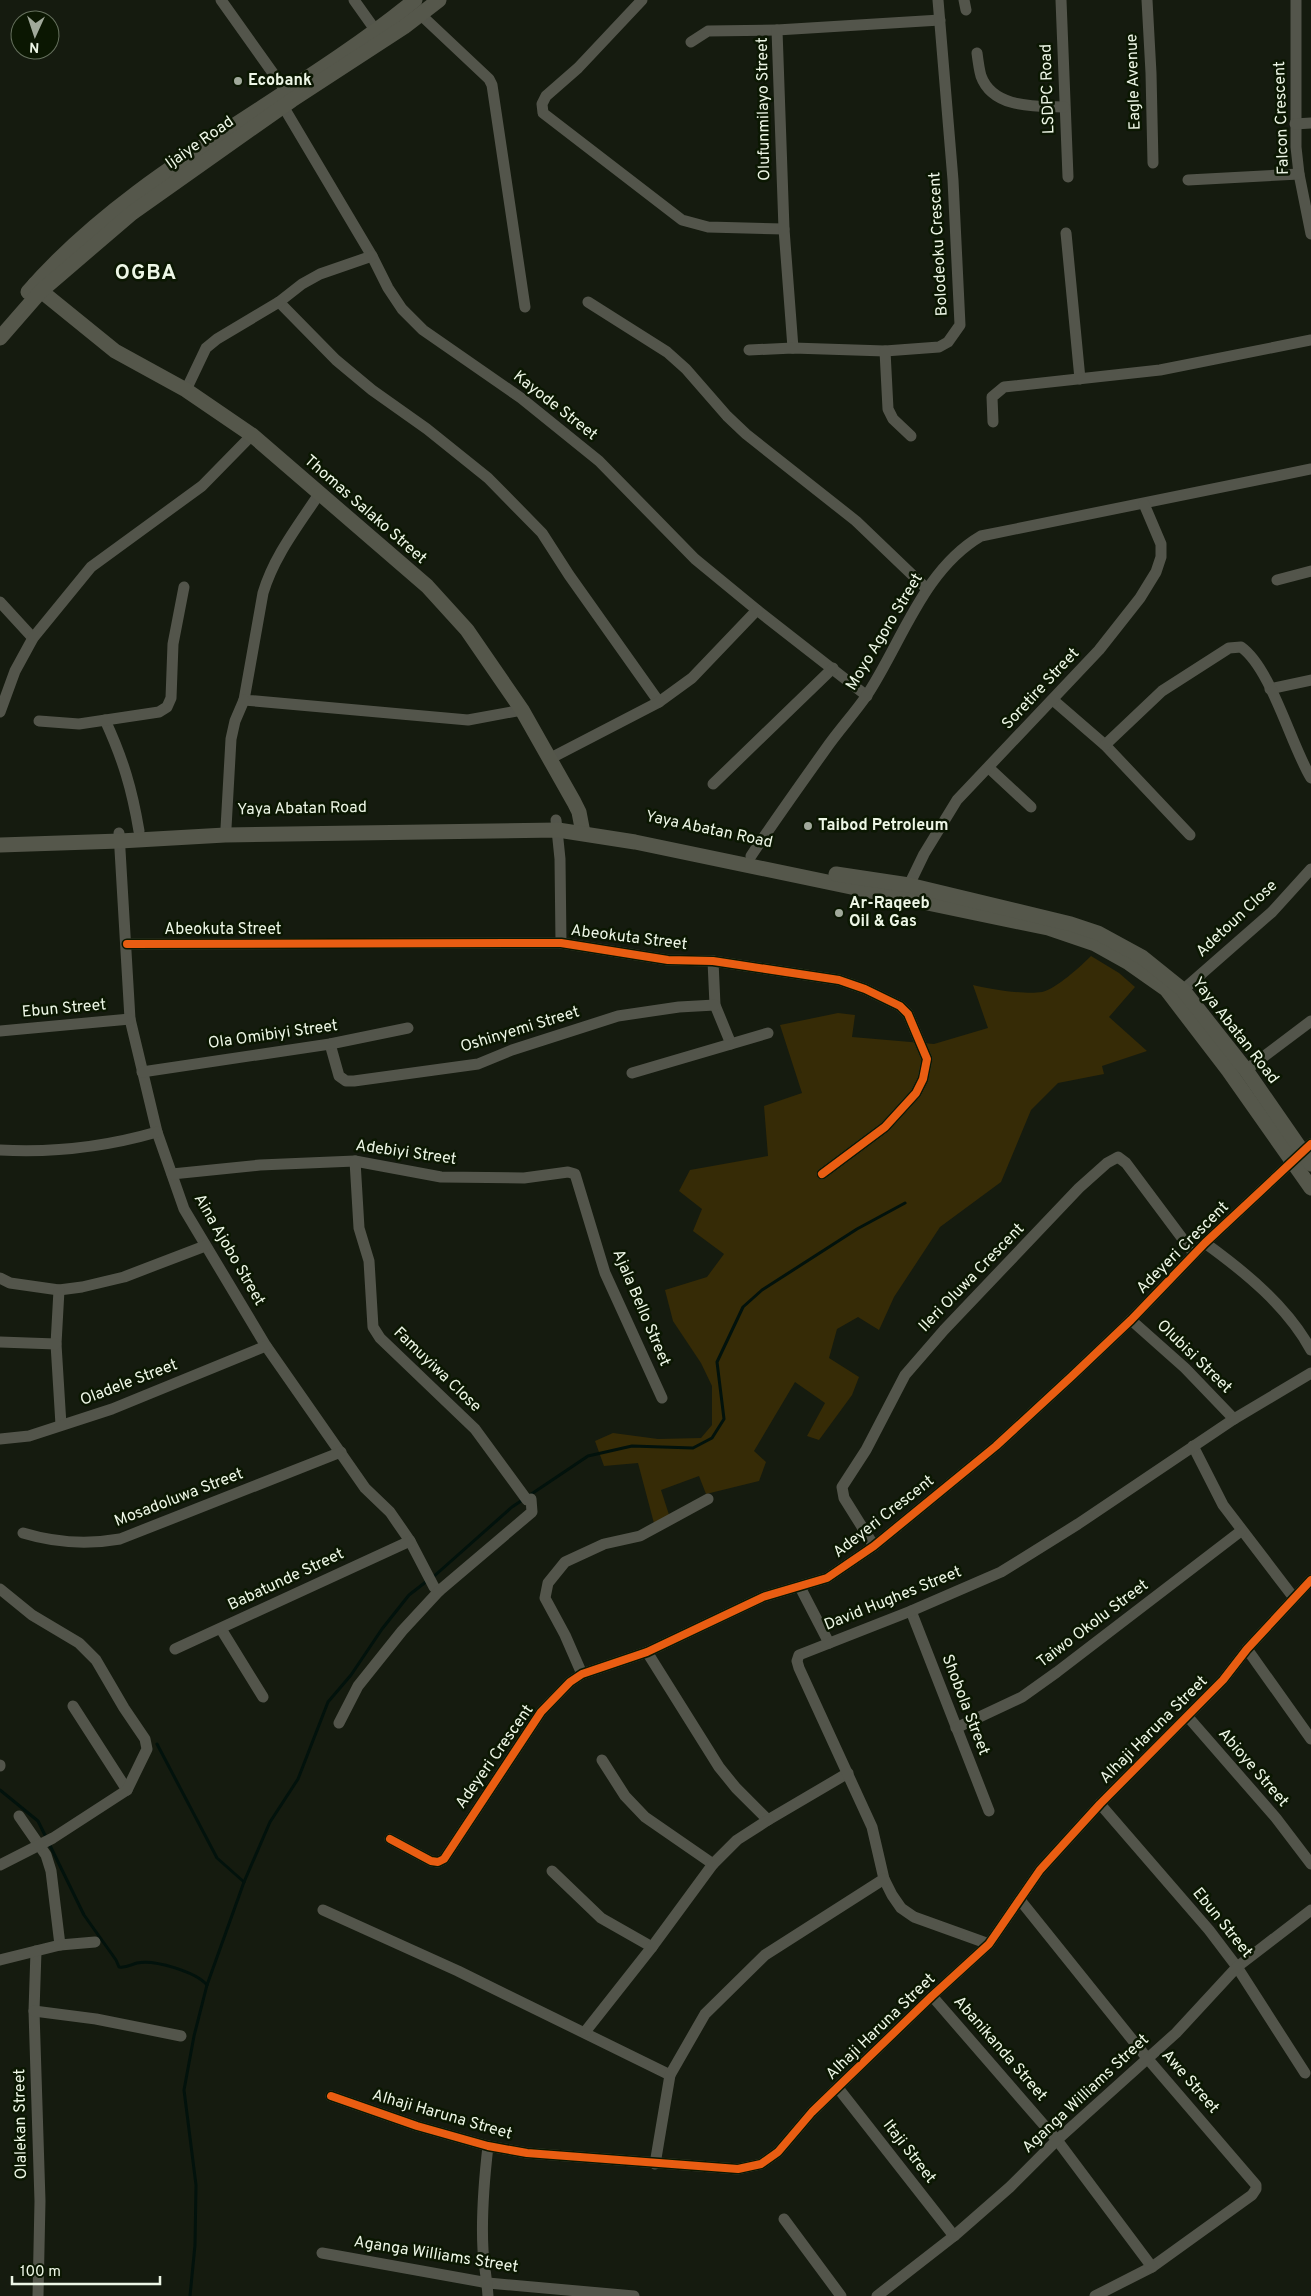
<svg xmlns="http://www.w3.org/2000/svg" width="1311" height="2296" viewBox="0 0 1311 2296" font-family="Overpass,sans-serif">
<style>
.green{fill:#362b06}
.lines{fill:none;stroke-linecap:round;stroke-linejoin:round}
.stream{stroke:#02120c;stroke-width:3}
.street{stroke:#53554b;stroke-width:11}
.secondary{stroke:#55574b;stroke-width:15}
.cycleway-casing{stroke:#0b1702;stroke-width:11}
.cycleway{stroke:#e95d12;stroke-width:8}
.poi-dot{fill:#a1a99b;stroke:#0b1702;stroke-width:2}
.labels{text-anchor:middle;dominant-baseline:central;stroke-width:5;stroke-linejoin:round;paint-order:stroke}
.poi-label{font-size:16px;font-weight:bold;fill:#edf6e6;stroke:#0b1702;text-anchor:start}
.street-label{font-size:16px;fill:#edf6e6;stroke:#0b1702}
.district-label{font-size:21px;font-weight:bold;letter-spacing:1px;fill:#edf6e6;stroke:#0b1702}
</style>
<rect width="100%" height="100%" fill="#151b0f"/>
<!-- green -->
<path class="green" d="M1091,956L1119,973L1135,987L1109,1017L1147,1051L1102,1066L1104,1074L1058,1083L1031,1110L1001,1182L940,1227L894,1297L879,1330L858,1317L837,1329L829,1358L859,1377L852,1395L819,1440L807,1436L825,1403L795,1382L754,1451L766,1462L759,1481L706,1494L699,1476L661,1490L671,1521L655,1527L638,1463L604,1466L595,1441L613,1433L658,1439L701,1438L712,1425V1386L701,1363L673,1321L665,1290L707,1277L724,1254L693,1231L702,1209L679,1191L690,1170L768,1156L764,1106L802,1093L780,1025L838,1013L855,1015L852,1037L934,1044L988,1028L973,985C988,989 1026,995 1042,992C1056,989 1081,966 1091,956Z"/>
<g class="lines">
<!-- stream -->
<g class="stream">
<polyline points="432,1578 512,1507 588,1456 632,1446 693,1448 712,1438 724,1419 717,1362 743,1307 762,1290 857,1229 905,1203"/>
<polyline points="157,1744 217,1858 244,1882"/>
<path d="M0,1790L38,1821L84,1915L116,1960L119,1967C127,1968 130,1965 137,1963C154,1959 196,1972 207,1985"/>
<polyline points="190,2296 195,2245 196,2185 184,2090 194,2036 207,1985 244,1882 270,1822 298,1779 328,1702 351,1675 382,1629 409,1595 427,1581"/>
</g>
<!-- street -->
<g class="street">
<polyline points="221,0 290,97"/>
<polyline points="354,0 376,31"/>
<polyline points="642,0 578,68 546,96 542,104 543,113 682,220 708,227 784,229"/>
<polyline points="964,0 966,10"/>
<polyline points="1061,0 1068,177"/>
<polyline points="1147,0 1151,73 1153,163"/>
<polyline points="1296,0 1296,147 1299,174 1311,234"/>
<polyline points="421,15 489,79 492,85 525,307"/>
<polyline points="691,42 708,31 777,30"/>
<path d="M977,53C978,61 979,69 981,76C993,109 1036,106 1064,107"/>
<polyline points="280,101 372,256 388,288 402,309 423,330 521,398 599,461 695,559 757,610 867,696"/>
<polyline points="1295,124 1311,123"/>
<polyline points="1188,180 1299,174"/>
<polyline points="1066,233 1080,379"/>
<polyline points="279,302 336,360 372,390 427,429 488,478 542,533 569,575 659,702"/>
<polyline points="588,302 667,352 686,369 727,416 746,434 856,521 927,589"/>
<polyline points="793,348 784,229 777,30 940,20"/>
<polyline points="749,350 793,348 885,351 939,347 948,342 960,325 953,180 938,0"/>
<polyline points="885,351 888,409 893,419 911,436"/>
<polyline points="186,390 206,348 217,339 279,302 302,284 320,274 372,256"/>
<polyline points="993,422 992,397 1004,387 1160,370 1311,340"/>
<path d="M319,494C298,526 274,556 263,593L244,700L468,720L522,710"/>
<polyline points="1277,580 1311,571"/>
<polyline points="0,602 33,638"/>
<polyline points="1270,689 1311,680"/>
<polyline points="1053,700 1105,745 1190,835"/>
<polyline points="0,712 15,671 33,638 91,567 202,486 252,435"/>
<path d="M105,720C123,759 132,789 139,831"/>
<polyline points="39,721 79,724 159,712 167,707 171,698 173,644 184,587"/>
<path d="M1105,745L1162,691L1229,648L1241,647C1271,668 1291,745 1311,778"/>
<polyline points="551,758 659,702 692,678 757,610"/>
<polyline points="989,768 1031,807"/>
<polyline points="713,784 833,668"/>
<polyline points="556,820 560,859 561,943"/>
<polyline points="226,828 231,739 235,721 244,700"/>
<polyline points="119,833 130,1019 157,1132 184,1209 266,1346 365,1488 390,1512 410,1541 434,1587 439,1591"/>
<path d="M751,856C775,820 800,785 825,750C838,731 854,714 867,695C902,642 923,570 981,536L1311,469"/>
<polyline points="909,885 924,854 957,800 1099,650 1140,598 1156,572 1161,557 1161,544 1144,504"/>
<polyline points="127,944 561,943 668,960 713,961 839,980 865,989 900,1006 908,1014 927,1059 923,1079 916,1093 885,1127 822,1174"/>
<polyline points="713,961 715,1005 731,1044"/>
<polyline points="1183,990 1272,912 1311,869"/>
<polyline points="0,1031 130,1019"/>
<polyline points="330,1044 339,1076 346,1081 354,1081 478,1064 512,1050 618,1016 679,1007 715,1005"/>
<polyline points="1246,1070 1311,1021"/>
<polyline points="142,1072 330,1044 408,1028"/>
<polyline points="632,1073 768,1033"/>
<path d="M0,1150C54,1153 105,1147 157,1132"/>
<polyline points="172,1174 260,1165 355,1161 441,1177 524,1178 568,1172 575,1174 605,1273 662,1398"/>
<path d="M1205,1243C1245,1272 1287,1306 1311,1350"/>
<polyline points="0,1278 10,1283 59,1290 82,1287 124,1277 205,1246"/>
<polyline points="59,1290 56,1344 61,1425"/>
<polyline points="1131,1320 1185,1368 1234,1419"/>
<polyline points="0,1342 56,1344"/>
<polyline points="0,1439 29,1436 112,1409 266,1346"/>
<polyline points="1193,1446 1223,1505 1294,1598"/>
<path d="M23,1533C56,1543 86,1545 120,1539L341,1452"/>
<polyline points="874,1546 844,1498 842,1487 866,1450 905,1375 944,1330 1079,1188 1107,1163 1118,1157 1126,1163 1194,1254"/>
<polyline points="800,1587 829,1643"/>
<polyline points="911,1611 989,1811"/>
<polyline points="221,1629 263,1697"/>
<polyline points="175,1649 410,1541"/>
<polyline points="1247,1649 1311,1739"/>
<polyline points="647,1652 719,1767 736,1788 768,1820 848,1773"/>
<polyline points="582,1674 565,1635 545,1598 548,1583 565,1562 604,1544 640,1536 708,1499"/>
<polyline points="73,1706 127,1790"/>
<polyline points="1188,1717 1276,1818 1311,1864"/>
<polyline points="339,1723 358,1686 402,1631 439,1591 532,1512 531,1499 527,1500 475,1429 380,1338 373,1327 369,1261 359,1228 355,1161"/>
<polyline points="956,1728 1022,1697 1057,1672 1241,1531"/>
<polyline points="602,1760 625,1796 645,1817 713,1864"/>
<polyline points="0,1765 0,1766"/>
<polyline points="1100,1804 1209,1930 1237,1967 1305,2073"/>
<polyline points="19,1816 46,1855 51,1871 60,1945"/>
<polyline points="390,1839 431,1861 438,1862 444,1859 541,1712 570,1682 582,1674 647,1652 763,1597 827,1578 874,1546 996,1446 1072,1376 1131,1320 1205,1243 1311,1144"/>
<polyline points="0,1865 53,1838 127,1790 147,1749 145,1739 124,1708 96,1660 79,1643 32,1615 0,1589"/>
<polyline points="552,1871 601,1918 652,1947"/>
<polyline points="1020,1900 1147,2058 1256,2185 1256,2189 1252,2195 1152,2267 1095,2296"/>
<polyline points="323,1910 458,1971 670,2075"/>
<polyline points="989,1944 914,1917 901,1908 892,1895 884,1879 872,1827 799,1668 797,1661 799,1655 911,1611 1001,1572 1078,1524 1234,1419 1311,1373"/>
<polyline points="36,1951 34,2011 40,2201 38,2296"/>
<polyline points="0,1960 60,1945 95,1942"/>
<polyline points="932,1996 1057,2140 1152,2267"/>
<polyline points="34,2011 96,2019 181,2036"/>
<polyline points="585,2032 652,1947 713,1864 737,1840 768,1820"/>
<polyline points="838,2088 954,2236"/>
<polyline points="331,2096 417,2126 488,2146 527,2153 738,2169 761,2164 778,2152 812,2112 932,1996 989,1944 1040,1870 1100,1804 1223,1680 1247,1649 1311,1580"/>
<polyline points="655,2164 670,2075 705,2014 765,1955 884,1879"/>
<polyline points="784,2219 841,2296"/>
<polyline points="322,2253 488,2283 634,2296"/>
<path d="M488,2296C487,2281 484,2265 483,2250C481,2215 484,2181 488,2146"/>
<polyline points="877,2296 954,2236 1010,2187 1057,2140 1176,2033 1237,1967 1311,1910"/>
</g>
<!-- secondary -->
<g class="secondary">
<polyline points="35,284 41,291 115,351 186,390 252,435 427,586 467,630 522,710 574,802 579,812 583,833"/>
<path d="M28,292C133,170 292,101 415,0"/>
<polyline points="0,338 41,291 132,213 292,100 404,27 439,0"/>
<polyline points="0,845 120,841 225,835 558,830 635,842 1048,928 1095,944 1129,963 1166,989 1228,1070 1311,1188"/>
<polyline points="836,874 909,885 1071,924 1098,933 1142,957 1183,990 1246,1070 1311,1164"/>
</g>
<!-- cycleway casing -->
<g class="cycleway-casing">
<g id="cycleway">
<polyline points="127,944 561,943 668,960 713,961 839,980 865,989 900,1006 908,1014 927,1059 923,1079 916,1093 885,1127 822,1174"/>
<polyline points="390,1839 431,1861 438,1862 444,1859 541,1712 570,1682 582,1674 647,1652 763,1597 827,1578 874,1546 996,1446 1072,1376 1131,1320 1205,1243 1311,1144"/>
<polyline points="331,2096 417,2126 488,2146 527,2153 738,2169 761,2164 778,2152 812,2112 932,1996 989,1944 1040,1870 1100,1804 1223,1680 1247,1649 1311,1580"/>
</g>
</g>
<!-- cycleway -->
<use href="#cycleway" class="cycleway"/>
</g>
<!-- markers -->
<g class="poi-dot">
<circle cx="238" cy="81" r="5"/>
<circle cx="808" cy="826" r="5"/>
<circle cx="839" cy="913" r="5"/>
</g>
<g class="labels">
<!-- poi labels -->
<g class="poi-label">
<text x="248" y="81">Ecobank</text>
<text x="818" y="826">Taibod Petroleum</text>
<text x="849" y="904">Ar-Raqeeb<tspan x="849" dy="18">Oil &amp; Gas</tspan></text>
</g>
<!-- street labels -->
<g class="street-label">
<text transform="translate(1134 82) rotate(-92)">Eagle Avenue</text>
<text transform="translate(1048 89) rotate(-92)">LSDPC Road</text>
<text transform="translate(764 109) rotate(-91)">Olufunmilayo Street</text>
<text transform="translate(1282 118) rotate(-92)">Falcon Crescent</text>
<text transform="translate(200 143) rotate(-35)">Ijaiye Road</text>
<text transform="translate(939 244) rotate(-93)">Bolodeoku Crescent</text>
<text transform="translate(555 406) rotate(38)">Kayode Street</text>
<text transform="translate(365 510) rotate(41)">Thomas Salako Street</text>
<text transform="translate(885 632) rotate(-59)">Moyo Agoro Street</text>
<text transform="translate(1041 689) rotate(-47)">Soretire Street</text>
<text transform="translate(302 809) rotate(-1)">Yaya Abatan Road</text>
<text transform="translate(709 830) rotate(12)">Yaya Abatan Road</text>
<text transform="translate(1237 919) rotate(-43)">Adetoun Close</text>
<text x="223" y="930">Abeokuta Street</text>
<text transform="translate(629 938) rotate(7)">Abeokuta Street</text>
<text transform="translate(64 1009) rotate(-5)">Ebun Street</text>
<text transform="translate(520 1030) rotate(-17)">Oshinyemi Street</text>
<text transform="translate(1235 1031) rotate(52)">Yaya Abatan Road</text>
<text transform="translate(273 1035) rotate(-8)">Ola Omibiyi Street</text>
<text transform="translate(406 1153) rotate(8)">Adebiyi Street</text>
<text transform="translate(1183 1248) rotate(-45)">Adeyeri Crescent</text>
<text transform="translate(229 1250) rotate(60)">Aina Ajobo Street</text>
<text transform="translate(972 1278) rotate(-46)">Ileri Oluwa Crescent</text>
<text transform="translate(641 1308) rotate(67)">Ajala Bello Street</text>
<text transform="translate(1194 1357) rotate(44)">Olubisi Street</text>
<text transform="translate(437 1370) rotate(44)">Famuyiwa Close</text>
<text transform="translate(129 1383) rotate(-21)">Oladele Street</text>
<text transform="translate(179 1498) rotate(-21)">Mosadoluwa Street</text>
<text transform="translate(884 1517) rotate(-38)">Adeyeri Crescent</text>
<text transform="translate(286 1580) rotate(-25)">Babatunde Street</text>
<text transform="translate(893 1599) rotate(-22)">David Hughes Street</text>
<text transform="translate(1093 1624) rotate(-37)">Taiwo Okolu Street</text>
<text transform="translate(965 1705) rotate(69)">Shobola Street</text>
<text transform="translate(1154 1730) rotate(-45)">Alhaji Haruna Street</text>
<text transform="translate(495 1757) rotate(-55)">Adeyeri Crescent</text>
<text transform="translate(1253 1768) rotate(49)">Abioye Street</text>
<text transform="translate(1222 1923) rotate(51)">Ebun Street</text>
<text transform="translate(881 2027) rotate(-44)">Alhaji Haruna Street</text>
<text transform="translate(1000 2049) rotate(49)">Abanikanda Street</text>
<text transform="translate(1190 2082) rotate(49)">Awe Street</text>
<text transform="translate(1086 2094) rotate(-43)">Aganga Williams Street</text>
<text transform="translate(442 2115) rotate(16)">Alhaji Haruna Street</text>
<text transform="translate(21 2124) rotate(-91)">Olalekan Street</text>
<text transform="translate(909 2152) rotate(52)">Itaji Street</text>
<text transform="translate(436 2255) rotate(9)">Aganga Williams Street</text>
</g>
<!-- district labels -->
<g class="district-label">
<text x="146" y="273">OGBA</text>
</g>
</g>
<!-- north arrow -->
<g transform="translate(35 35) rotate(183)"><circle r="24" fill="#0b1702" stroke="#65705d"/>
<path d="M0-4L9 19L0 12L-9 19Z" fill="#a1a99b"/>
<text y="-8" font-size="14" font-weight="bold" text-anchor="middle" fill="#edf6e6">N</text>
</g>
<!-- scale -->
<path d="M12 2276v8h148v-8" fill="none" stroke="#edf6e6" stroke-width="2.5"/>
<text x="20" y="2276" font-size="15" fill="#edf6e6" stroke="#0b1702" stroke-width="4" paint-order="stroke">100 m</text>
</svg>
